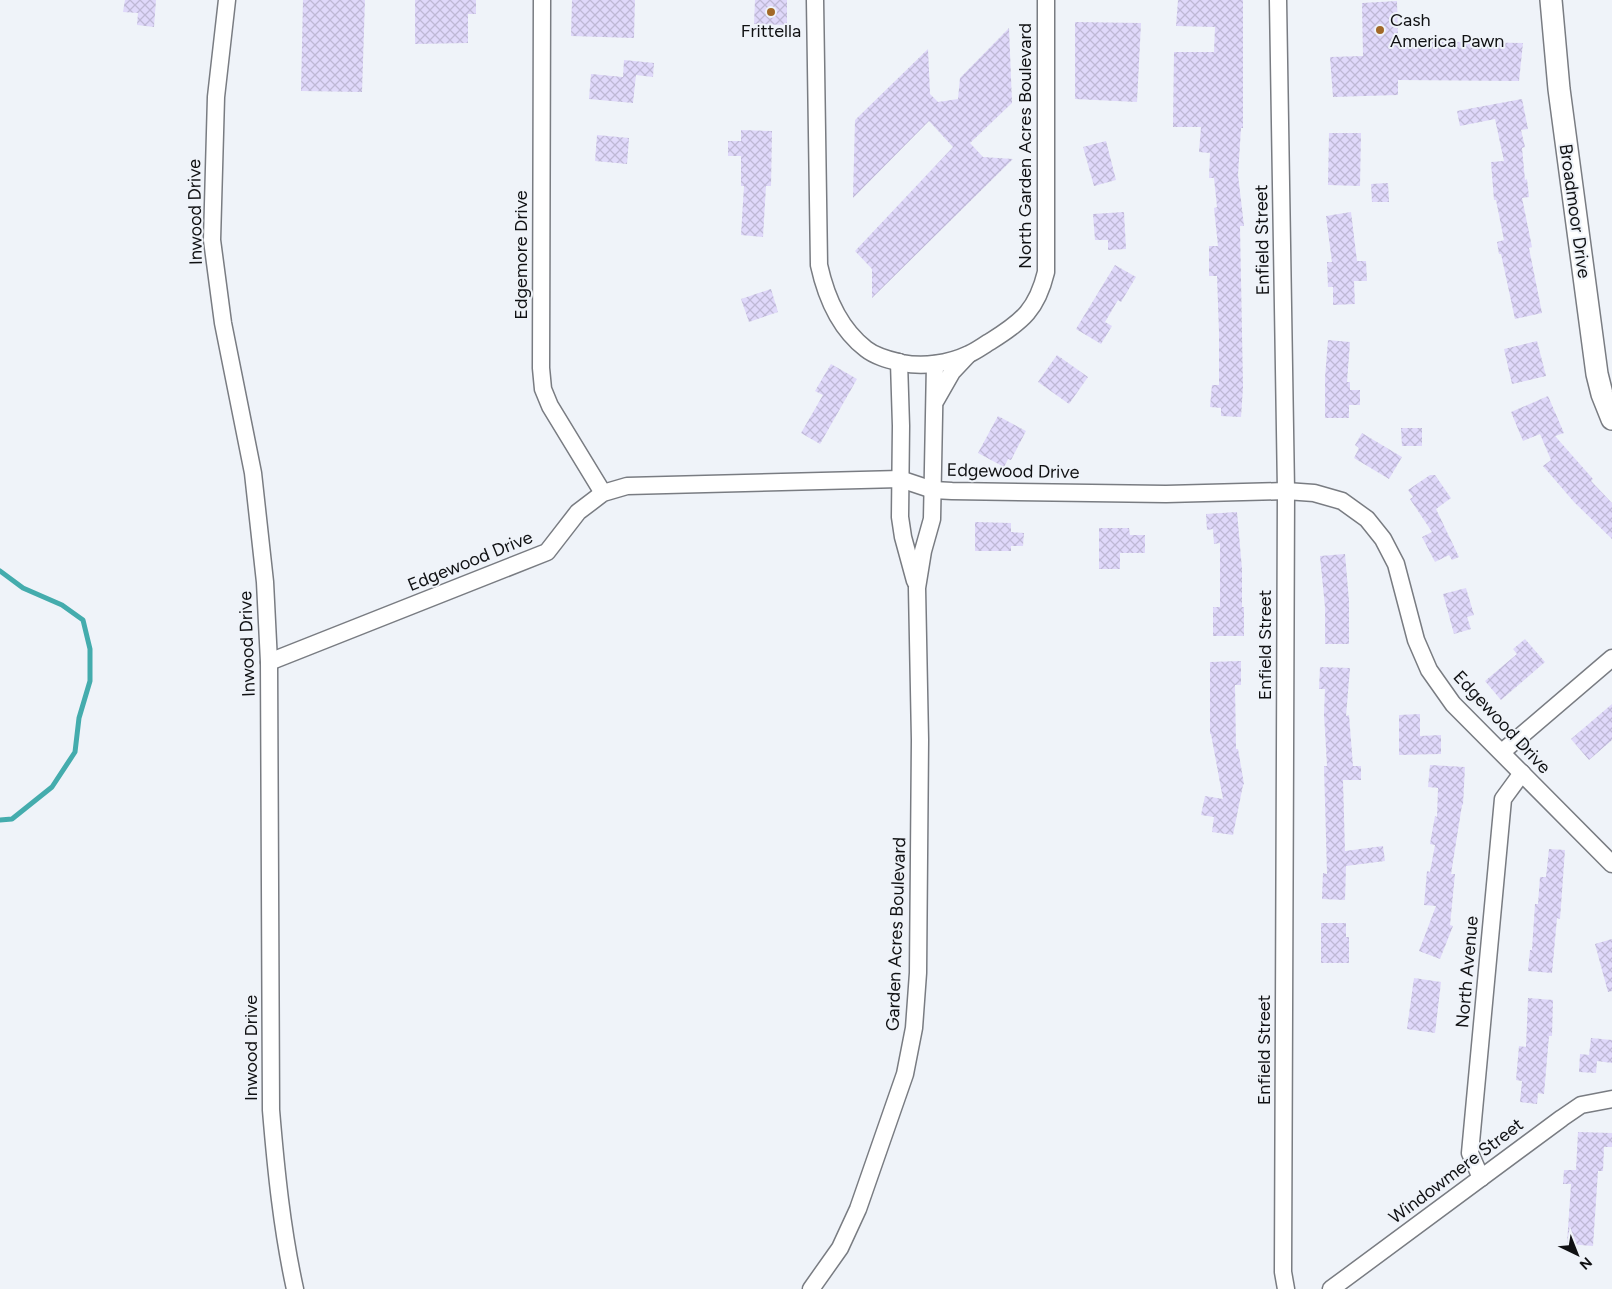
<svg xmlns="http://www.w3.org/2000/svg" width="1612" height="1289" viewBox="0 0 1612 1289" font-family="Figtree,sans-serif">
<style>
.lines{fill:none;stroke-linecap:round;stroke-linejoin:round}
.stream{stroke:#44acad;stroke-width:5}
.building{fill:url(#building-cross-hatch)}
.minor-casing{stroke:#797c82;stroke-width:19}
.tertiary-casing{stroke:#797c82;stroke-width:24}
.minor{stroke:#fff;stroke-width:16}
.tertiary{stroke:#fff;stroke-width:21}
.poi-dot{fill:#a26927;stroke:#eff3f9;stroke-width:2}
.labels{text-anchor:middle;dominant-baseline:central;stroke-width:4;stroke-linejoin:round;paint-order:stroke}
.poi-label{font-size:18px;fill:#101113;stroke:#eff3f9;text-anchor:start}
.street-label{font-size:18px;fill:#101113;stroke:#eff3f9}
</style>
<defs>
<pattern id="building-cross-hatch" width="8" height="8" patternUnits="userSpaceOnUse" patternTransform="scale(1.25)"><rect width="8" height="8" fill="#dfd8fa"/><path d="M0 0l8 8M0 8l8-8" fill="none" stroke="#beb8d5"/></pattern>
</defs>
<rect width="100%" height="100%" fill="#eff3f9"/>
<g class="lines">
<!-- stream -->
<polyline class="stream" points="0,571 23,588 62,605 83,620 90,649 90,681 79,718 75,752 52,787 12,819 0,820"/>
</g>
<!-- building -->
<g class="building">
<polygon points="125,0 156,0 154,27 137,25 138,13 123,12"/>
<polygon points="303,0 365,0 362,92 301,91"/>
<polygon points="415,0 476,0 476,14 468,14 468,43 415,44"/>
<polygon points="572,0 635,0 634,38 571,36"/>
<polygon points="755,0 787,0 787,25 754,24"/>
<polygon points="1178,0 1243,0 1243,128 1241,128 1238,175 1244,226 1240,226 1243,387 1241,417 1221,416 1221,408 1210,407 1212,385 1219,385 1219,332 1217,276 1209,276 1209,246 1218,246 1214,208 1217,207 1214,178 1209,178 1210,153 1199,152 1201,127 1173,127 1174,52 1214,52 1215,27 1176,26"/>
<polygon points="1397,1 1398,41 1523,43 1519,81 1398,80 1398,95 1333,97 1330,57 1363,56 1362,3"/>
<polygon points="1075,22 1141,23 1137,102 1075,99"/>
<polygon points="1009,28 1012,103 970,143 983,157 1013,159 872,298 872,269 855,251 953,147 929,121 853,198 855,120 928,49 930,94 938,102 958,99 960,78"/>
<polygon points="624,60 654,63 653,77 636,75 633,103 589,99 591,74 623,77"/>
<polygon points="1522,99 1528,129 1521,130 1525,147 1522,148 1525,180 1527,179 1529,197 1522,198 1532,247 1529,248 1542,313 1515,319 1501,254 1499,254 1497,242 1504,240 1496,200 1494,200 1491,162 1504,161 1495,119 1460,126 1457,111"/>
<polygon points="741,130 772,131 771,186 766,186 763,237 741,235 744,186 741,186 741,156 728,156 728,141 741,141"/>
<polygon points="1329,133 1361,133 1360,186 1328,185"/>
<polygon points="597,135 629,138 627,164 595,161"/>
<polygon points="1106,141 1116,180 1094,186 1083,147"/>
<polygon points="1388,183 1389,202 1372,202 1371,184"/>
<polygon points="1124,212 1126,249 1108,250 1108,240 1095,240 1093,214"/>
<polygon points="1351,212 1357,261 1366,261 1367,281 1354,281 1355,304 1333,305 1333,287 1328,287 1327,262 1332,262 1326,216"/>
<polygon points="1115,265 1136,277 1121,302 1118,300 1105,322 1112,326 1101,344 1076,329"/>
<polygon points="771,289 778,312 749,322 741,299"/>
<polygon points="1328,340 1350,342 1347,382 1350,382 1350,390 1360,390 1360,405 1349,405 1349,418 1325,418 1325,377"/>
<polygon points="1537,341 1546,376 1512,384 1504,349"/>
<polygon points="1057,355 1088,377 1069,404 1038,382"/>
<polygon points="831,364 857,379 820,444 801,433 823,395 815,391"/>
<polygon points="1548,396 1564,433 1555,436 1593,479 1591,481 1612,503 1612,539 1574,502 1543,466 1551,460 1540,434 1523,441 1511,412"/>
<polygon points="998,416 1026,431 1011,460 1008,459 1004,467 978,453"/>
<polygon points="1401,428 1422,428 1422,446 1402,446"/>
<polygon points="1362,433 1402,457 1389,479 1354,458 1359,448 1355,445"/>
<polygon points="1430,475 1435,475 1451,498 1436,509 1459,557 1452,560 1449,555 1435,562 1422,537 1432,532 1410,499 1413,497 1408,490"/>
<polygon points="1237,512 1242,569 1242,607 1244,607 1244,636 1213,636 1213,607 1220,607 1220,543 1214,544 1213,529 1207,530 1206,514"/>
<polygon points="975,522 1011,523 1011,532 1024,533 1023,546 1011,546 1011,551 975,551"/>
<polygon points="1099,528 1129,528 1130,535 1145,535 1145,553 1120,553 1120,569 1099,569"/>
<polygon points="1345,554 1349,601 1349,644 1325,644 1325,607 1320,556"/>
<polygon points="1466,588 1474,615 1467,617 1471,629 1454,634 1443,594"/>
<polygon points="1525,639 1545,662 1501,700 1485,681 1517,654 1513,649"/>
<polygon points="1241,661 1241,685 1235,685 1236,749 1238,749 1244,784 1243,785 1233,835 1212,832 1214,817 1201,815 1205,796 1223,799 1211,734 1210,734 1210,662"/>
<polygon points="1320,667 1350,668 1346,716 1349,715 1353,766 1361,766 1361,780 1343,780 1345,851 1383,846 1385,861 1346,866 1345,900 1322,899 1323,873 1327,874 1324,766 1327,766 1324,714 1325,689 1319,689"/>
<polygon points="1612,704 1612,740 1589,760 1571,739"/>
<polygon points="1420,714 1420,736 1441,735 1441,754 1399,755 1399,715"/>
<polygon points="1430,765 1465,767 1463,805 1462,805 1451,874 1455,874 1450,925 1453,926 1440,959 1419,951 1436,906 1424,905 1427,871 1430,872 1435,845 1430,844 1435,816 1437,817 1438,788 1428,787"/>
<polygon points="1549,849 1565,850 1560,919 1557,918 1552,973 1528,971 1530,950 1532,950 1535,904 1538,904 1540,877 1546,877"/>
<polygon points="1321,923 1346,923 1346,937 1349,937 1349,963 1321,963"/>
<polygon points="1612,939 1612,991 1608,992 1595,944"/>
<polygon points="1414,978 1441,982 1435,1033 1407,1029"/>
<polygon points="1528,998 1553,1000 1552,1036 1549,1036 1544,1094 1538,1093 1537,1104 1520,1102 1522,1081 1516,1080 1519,1046 1526,1047"/>
<polygon points="1591,1038 1612,1040 1612,1063 1597,1061 1596,1073 1579,1072 1580,1054 1589,1055"/>
<polygon points="1578,1132 1612,1133 1612,1147 1604,1147 1603,1171 1598,1171 1593,1246 1567,1244 1571,1184 1563,1184 1564,1170 1576,1170"/>
</g>
<g class="lines">
<!-- minor casing -->
<g class="minor-casing">
<g id="minor">
<path d="M227,0L216,97L212,240L223,323L253,473L265,582L269,662L271,1110C276,1170 282,1230 295,1289"/>
<polyline points="542,0 541,368 543,389 550,406 603,493"/>
<path d="M815,0L819,265C826,297 840,329 866,349C876,357 890,360 902,363C923,367 948,364 969,354C976,351 984,345 991,341C1023,321 1037,309 1046,272V0"/>
<polyline points="1278,0 1286,491 1283,1272 1286,1289"/>
<polyline points="899,362 901,426 900,517 903,537 915,581"/>
<polyline points="936,400 952,372 968,355"/>
<polyline points="269,662 547,552 578,512 603,493 627,486 900,479 933,490 952,491 1166,494 1286,491 1314,493 1342,501 1367,519 1383,539 1396,564 1416,640 1429,670 1453,704 1612,864"/>
<polyline points="1502,752 1612,658"/>
<polyline points="1481,1178 1470,1153 1503,799 1522,773"/>
<polyline points="811,1289 840,1248 858,1209 905,1074 914,1028 918,973 920,740 917,588 923,551 932,519 935,364"/>
<polyline points="1331,1289 1562,1118 1581,1105 1612,1099"/>
</g>
</g>
<!-- tertiary casing -->
<g class="tertiary-casing">
<polyline id="tertiary" points="1551,0 1559,89 1597,374 1602,394 1612,419"/>
</g>
<!-- minor -->
<use href="#minor" class="minor"/>
<!-- tertiary -->
<use href="#tertiary" class="tertiary"/>
</g>
<!-- markers -->
<g class="poi-dot">
<circle cx="771" cy="12" r="5"/>
<circle cx="1380" cy="30" r="5"/>
</g>
<g class="labels">
<!-- poi labels -->
<g class="poi-label">
<text x="1390" y="20">Cash<tspan x="1390" dy="21">America Pawn</tspan></text>
<text x="771" y="31" text-anchor="middle">Frittella</text>
</g>
<!-- street labels -->
<g class="street-label">
<text transform="translate(1025 146) rotate(-90)">North Garden Acres Boulevard</text>
<text transform="translate(1575 211) rotate(82)">Broadmoor Drive</text>
<text transform="translate(195 212) rotate(-91)">Inwood Drive</text>
<text transform="translate(1262 240) rotate(-91)">Enfield Street</text>
<text transform="translate(521 255) rotate(-90)">Edgemore Drive</text>
<text transform="translate(1013 471) rotate(1)">Edgewood Drive</text>
<text transform="translate(470 561) rotate(-22)">Edgewood Drive</text>
<text transform="translate(247 644) rotate(-92)">Inwood Drive</text>
<text transform="translate(1265 645) rotate(-90)">Enfield Street</text>
<text transform="translate(1502 722) rotate(47)">Edgewood Drive</text>
<text transform="translate(896 934) rotate(-88)">Garden Acres Boulevard</text>
<text transform="translate(1467 972) rotate(-85)">North Avenue</text>
<text transform="translate(251 1048) rotate(-90)">Inwood Drive</text>
<text transform="translate(1264 1050) rotate(-90)">Enfield Street</text>
<text transform="translate(1456 1171) rotate(-37)">Windowmere Street</text>
</g>
</g>
<!-- north arrow -->
<g transform="translate(1577 1254) rotate(137)" stroke="#eff3f9" stroke-width="4" paint-order="stroke">
<path d="M0-4L9 19L0 12L-9 19Z" fill="#101113"/>
<text y="-8" font-size="14" font-weight="bold" text-anchor="middle" fill="#101113">N</text>
</g>
</svg>
